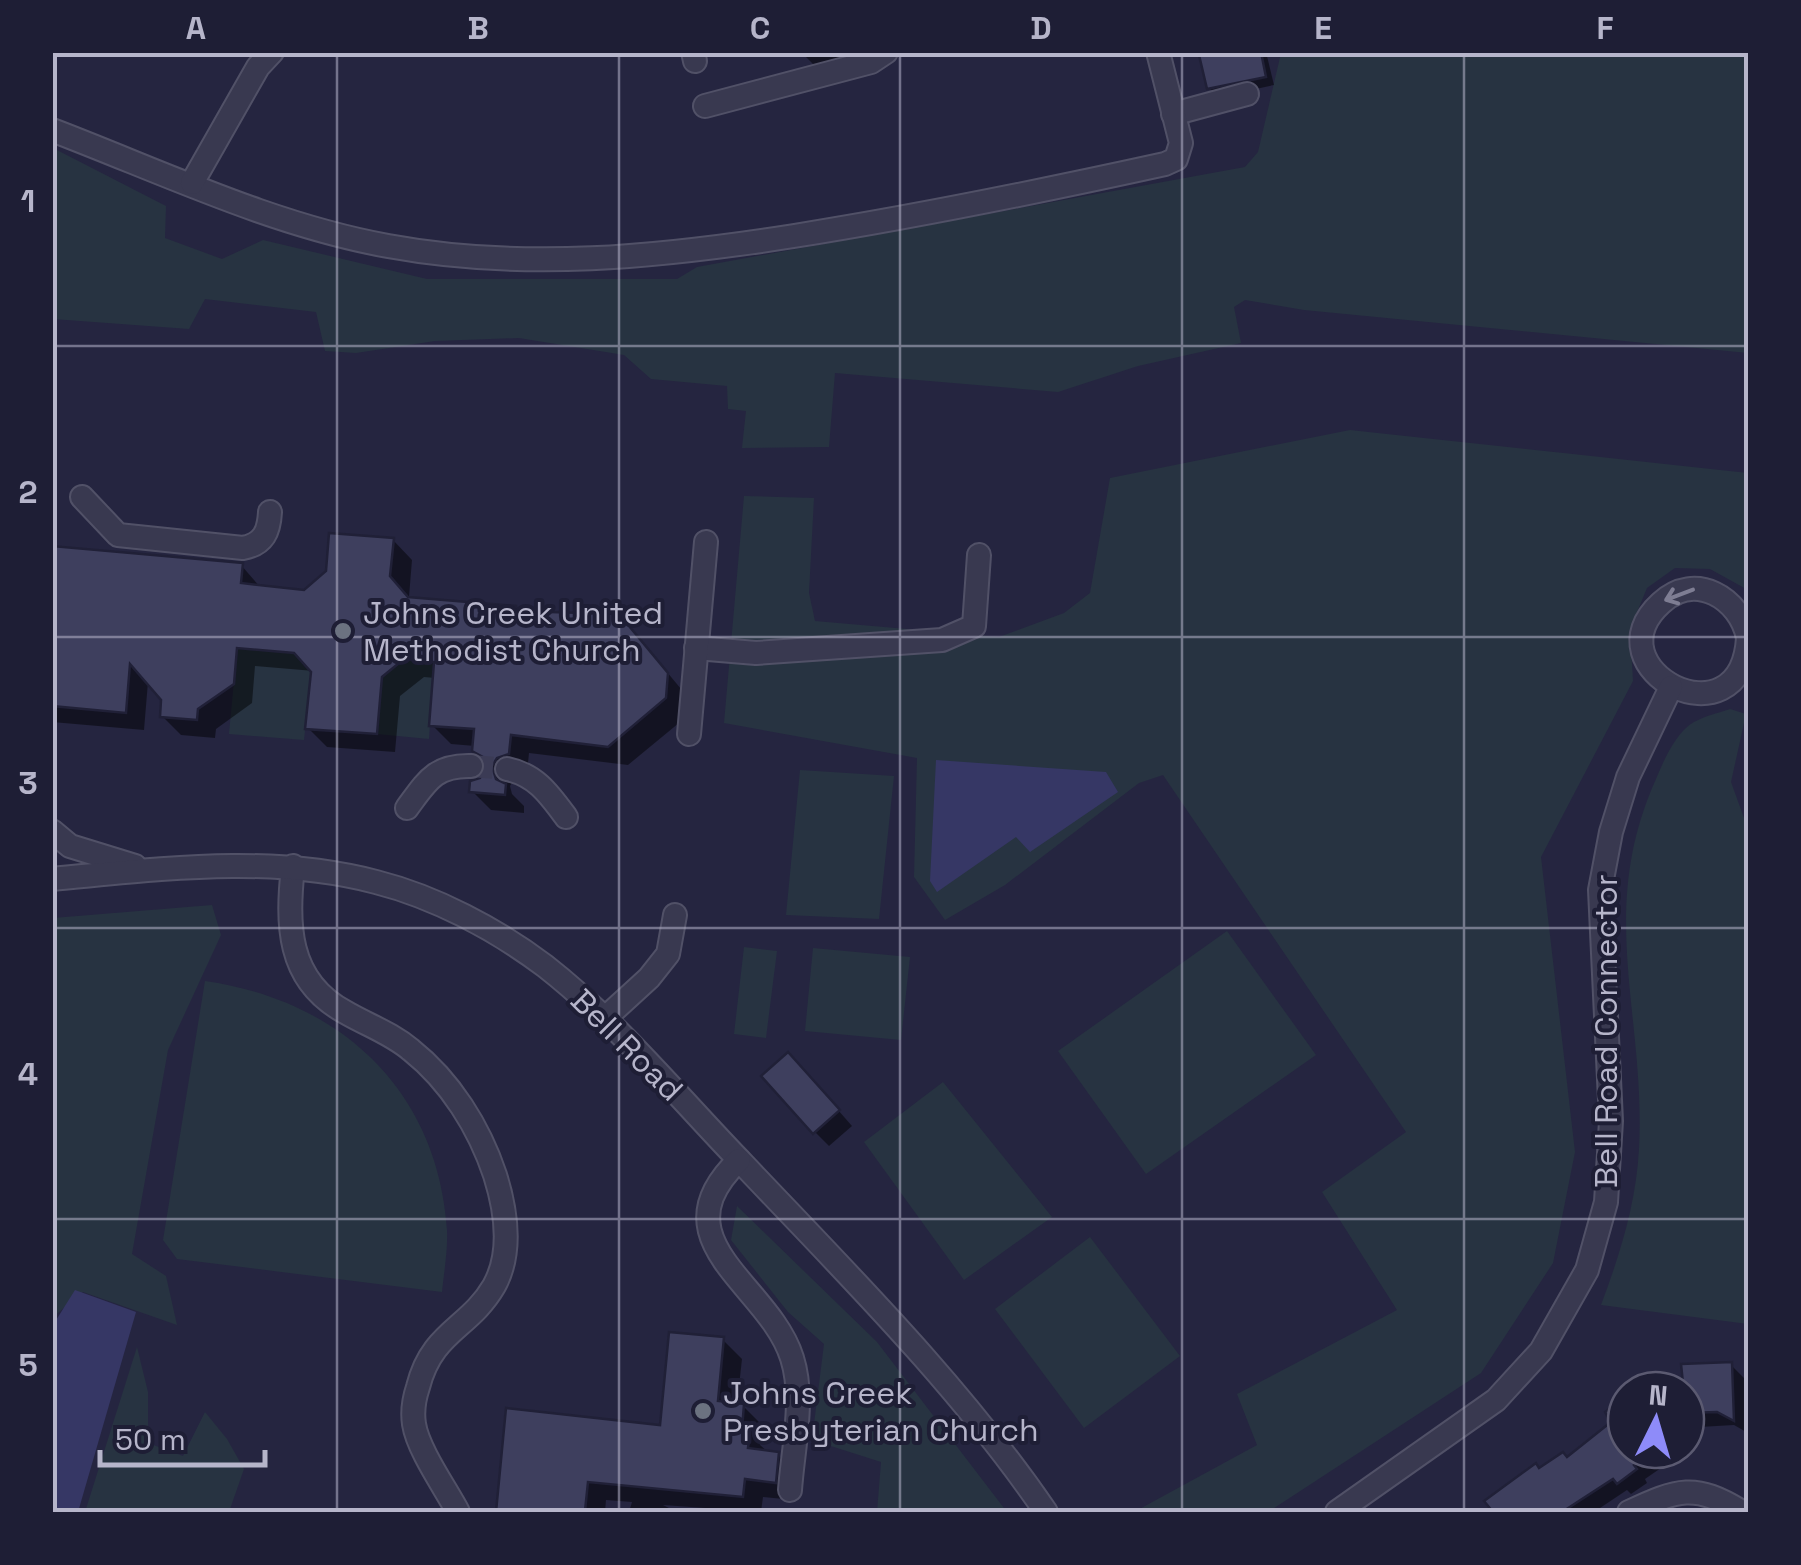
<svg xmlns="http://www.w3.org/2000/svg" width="1801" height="1565" viewBox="0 0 1801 1565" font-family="'Space Grotesk',sans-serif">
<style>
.green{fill:#273341}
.water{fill:#363765}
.shadow{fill:#0007}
.building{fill:#3e3f5e;stroke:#202037;stroke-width:2.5}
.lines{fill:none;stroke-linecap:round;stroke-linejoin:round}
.minor-tunnel{stroke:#3b3b55;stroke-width:22;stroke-dasharray:22 11;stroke-linecap:butt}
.minor-casing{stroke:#515167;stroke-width:26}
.minor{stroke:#393950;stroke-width:22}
.oneway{stroke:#7e7d93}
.grid{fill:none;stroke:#b6b5ca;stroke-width:2.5;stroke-opacity:0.55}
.worship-dot{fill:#6b7280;stroke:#1e1e35;stroke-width:4}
.labels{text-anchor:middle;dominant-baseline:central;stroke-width:8;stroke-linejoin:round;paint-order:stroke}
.poi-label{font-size:32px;fill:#b6b5ca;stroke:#1e1e35;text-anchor:start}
.street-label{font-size:32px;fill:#b6b5ca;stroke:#1e1e35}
.neatline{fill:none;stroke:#b6b5ca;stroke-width:4}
.grid-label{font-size:32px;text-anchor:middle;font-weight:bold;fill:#b6b5ca}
</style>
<rect width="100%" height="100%" fill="#252540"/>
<!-- green -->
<g class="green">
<polygon points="1281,53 1748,53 1748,353 1304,310 1245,300 1234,307 1241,343 1138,366 1058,392 835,373 829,447 742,448 746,411 728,409 727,386 651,379 624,355 519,338 435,341 356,353 325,351 316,312 205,299 189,329 53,319 53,148 166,206 165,238 222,259 263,240 427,279 677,279 697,267 1245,167 1258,152"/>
<polygon points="1350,430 1748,473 1748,590 1710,569 1675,568 1647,588 1630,629 1633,681 1541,857 1575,1152 1553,1263 1481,1373 1268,1512 1134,1512 1257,1445 1237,1394 1397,1310 1322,1192 1406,1132 1163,775 1139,783 1005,885 945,920 914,877 917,758 724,723 744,496 814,498 809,593 815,621 999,637 1064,613 1090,593 1110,478"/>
<polygon points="237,648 294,653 311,672 304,740 229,734"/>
<polygon points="404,659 434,662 429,739 377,734 382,677"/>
<path d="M1730,709L1746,714L1731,782L1748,829V1324L1601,1305C1620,1254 1636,1204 1639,1149C1646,1015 1596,912 1656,779C1664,760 1676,732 1694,722C1705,716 1718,713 1730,709Z"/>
<polygon points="800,770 894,776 879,919 786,915"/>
<polygon points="212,905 221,935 168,1050 132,1254 166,1276 177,1325 83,1292 53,1317 53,918"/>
<polygon points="1227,931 1316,1055 1146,1174 1058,1051"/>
<polygon points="744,947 777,951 766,1038 734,1034"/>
<polygon points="813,948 910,957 901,1040 805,1031"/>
<path d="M205,981C340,1000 438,1090 447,1230C448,1250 444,1272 442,1292L177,1259L163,1240Z"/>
<polygon points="943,1082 1052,1217 964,1280 864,1142"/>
<polygon points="737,1206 877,1342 1007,1512 877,1512 881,1462 812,1440 824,1344 788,1312 731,1240"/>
<polygon points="1090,1237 1180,1356 1084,1428 995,1309"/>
<polygon points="137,1347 148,1392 148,1443 183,1456 205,1412 227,1439 244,1469 229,1512 85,1512"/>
</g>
<!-- water -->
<g class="water">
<polygon points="936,760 1106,772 1118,792 1030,852 1016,837 937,892 930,881"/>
<polygon points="75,1290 136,1312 78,1512 53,1512 53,1325"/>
</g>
<!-- shadow -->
<g class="shadow">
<polygon points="801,52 869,52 820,71"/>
<polygon points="1222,52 1266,52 1274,85 1219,97 1209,88"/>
<polygon points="393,540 412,560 409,597 515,608 520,613 638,637 686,695 685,718 628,765 529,753 527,773 516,776 510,786 512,794 524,806 524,813 491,810 472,791 481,780 487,763 475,750 475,746 451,744 432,725 435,678 424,677 400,696 395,752 327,747 308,728 314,671 255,666 252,703 216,729 215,738 181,735 162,716 163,699 148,682 144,730 52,722 52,549 241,565 260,587 305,592"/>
<polygon points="803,1070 852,1126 829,1146 815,1132"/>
<polygon points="723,1340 742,1359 737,1405 743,1406 762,1425 760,1445 769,1453 778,1455 797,1474 794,1500 763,1497 761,1512 663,1505 677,1512 629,1512 632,1502 606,1500 605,1512 498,1512 662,1428"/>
<polygon points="1730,1364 1745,1379 1748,1433 1734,1425 1700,1427 1686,1413"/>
<polygon points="1636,1382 1643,1390 1626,1390 1626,1450 1687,1450 1645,1479 1647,1483 1631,1494 1627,1490 1594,1512 1489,1512 1539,1471 1567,1459 1615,1423 1624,1402 1618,1394"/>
</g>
<!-- building -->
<g class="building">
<polygon points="1210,52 1261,52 1266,77 1207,89 1199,55"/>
<polygon points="329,533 394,538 390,576 408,597 516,606 516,611 619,614 668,673 666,698 608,747 511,735 509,754 497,758 492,766 496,779 506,784 505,795 469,792 470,781 480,778 486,766 483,757 472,751 474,729 429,726 434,662 404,659 382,677 377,734 305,729 311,672 294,653 237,648 234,684 198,709 197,720 160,717 161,700 130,664 126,713 52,706 52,546 243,563 241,583 304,590 326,571"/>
<polygon points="788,1052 840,1110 813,1134 761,1076"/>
<polygon points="669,1332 724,1337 718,1401 744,1404 742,1430 750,1431 748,1448 779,1452 776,1483 745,1479 743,1497 588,1482 585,1511 496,1512 506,1408 660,1425"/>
<polygon points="1732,1362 1734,1421 1717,1412 1686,1413 1681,1364"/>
<polygon points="1626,1397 1626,1450 1657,1450 1634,1465 1637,1469 1617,1484 1613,1479 1562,1512 1493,1512 1484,1501 1536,1463 1539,1468 1563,1452 1567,1457 1611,1422 1605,1412"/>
</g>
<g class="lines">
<!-- minor-tunnel -->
<polyline class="minor-tunnel" points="471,766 507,769"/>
<!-- minor casing -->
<g class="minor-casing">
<g id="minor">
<polyline points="693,52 695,61"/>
<polyline points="705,106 871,62 886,52"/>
<polyline points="1173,114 1247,94"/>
<path d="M52,130C162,172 272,225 388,246C524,271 659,257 794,236C919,216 1042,191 1165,164L1176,159L1181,143L1158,52"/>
<polyline points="192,183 258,67 272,52"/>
<path d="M82,497L118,535L243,548C264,544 269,531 270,512"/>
<path d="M1748,638C1740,598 1695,571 1661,603C1588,669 1741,749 1748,638"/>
<polyline points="696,648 756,653 942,640 974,626 979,555"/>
<polyline points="689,734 706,542"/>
<path d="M507,769C536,775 549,794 566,817"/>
<path d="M407,808C427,781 435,765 471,766"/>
<polyline points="52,831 70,846 135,866"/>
<path d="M293,866C287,923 286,980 345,1012C367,1025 391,1033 411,1050C450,1081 479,1127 495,1175C506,1210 513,1252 494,1286C469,1329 432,1331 418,1387C414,1399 412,1411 414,1424C418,1450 446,1489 458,1512"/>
<path d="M52,879C162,869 268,854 376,882C435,897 496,929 545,966C618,1023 679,1098 743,1164C849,1276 959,1385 1046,1512"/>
<polyline points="603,1020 649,978 668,954 675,915"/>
<path d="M739,1160C654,1241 769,1284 792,1358C805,1399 793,1447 790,1490"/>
<polyline points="1337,1512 1496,1400 1541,1351 1587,1270 1606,1202 1611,1121 1600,890 1611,832 1628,777 1671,687"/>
<path d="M1629,1512C1678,1489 1695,1483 1742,1512"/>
</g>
</g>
<!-- minor -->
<use href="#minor" class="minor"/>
</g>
<!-- one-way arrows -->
<defs><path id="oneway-shaft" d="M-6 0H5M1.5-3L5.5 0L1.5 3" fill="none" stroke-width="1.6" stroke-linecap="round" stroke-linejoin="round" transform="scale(2.5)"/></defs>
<use class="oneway" href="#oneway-shaft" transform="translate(1679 595) rotate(159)"/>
<!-- grid -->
<path class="grid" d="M337,52V1512M619,52V1512M900,52V1512M1182,52V1512M1464,52V1512M52,346H1748M52,637H1748M52,928H1748M52,1219H1748"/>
<!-- markers -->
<g class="worship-dot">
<circle cx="343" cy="631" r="10"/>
<circle cx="703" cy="1411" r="10"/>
</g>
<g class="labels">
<!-- poi labels -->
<g class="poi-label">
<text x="363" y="613">Johns Creek United<tspan x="363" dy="37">Methodist Church</tspan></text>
<text x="723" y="1393">Johns Creek<tspan x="723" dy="37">Presbyterian Church</tspan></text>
</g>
<!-- street labels -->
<g class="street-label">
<text transform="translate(1606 1031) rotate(-90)">Bell Road Connector</text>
<text transform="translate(627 1045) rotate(45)">Bell Road</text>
</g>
</g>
<!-- border -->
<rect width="1801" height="1565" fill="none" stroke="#1e1e35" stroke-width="110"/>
<!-- north arrow -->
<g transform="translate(1656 1420) rotate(5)"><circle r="48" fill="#1e1e35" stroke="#5b5a71" stroke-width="2.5"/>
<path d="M0-8L18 38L0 25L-18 38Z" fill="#8e8bf9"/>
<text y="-15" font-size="28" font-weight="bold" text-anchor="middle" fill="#b6b5ca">N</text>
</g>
<!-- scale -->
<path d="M100 1450v15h165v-15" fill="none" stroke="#b6b5ca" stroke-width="5"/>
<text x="115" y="1450" font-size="30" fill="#b6b5ca" stroke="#1e1e35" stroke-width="8" paint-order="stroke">50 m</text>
<rect x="55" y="55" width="1691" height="1455" class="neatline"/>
<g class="grid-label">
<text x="196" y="39">A</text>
<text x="478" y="39">B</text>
<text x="760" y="39">C</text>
<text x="1041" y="39">D</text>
<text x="1323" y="39">E</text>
<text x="1605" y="39">F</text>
<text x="28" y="212">1</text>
<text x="28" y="503">2</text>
<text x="28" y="794">3</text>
<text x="28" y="1085">4</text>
<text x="28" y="1376">5</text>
</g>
</svg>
